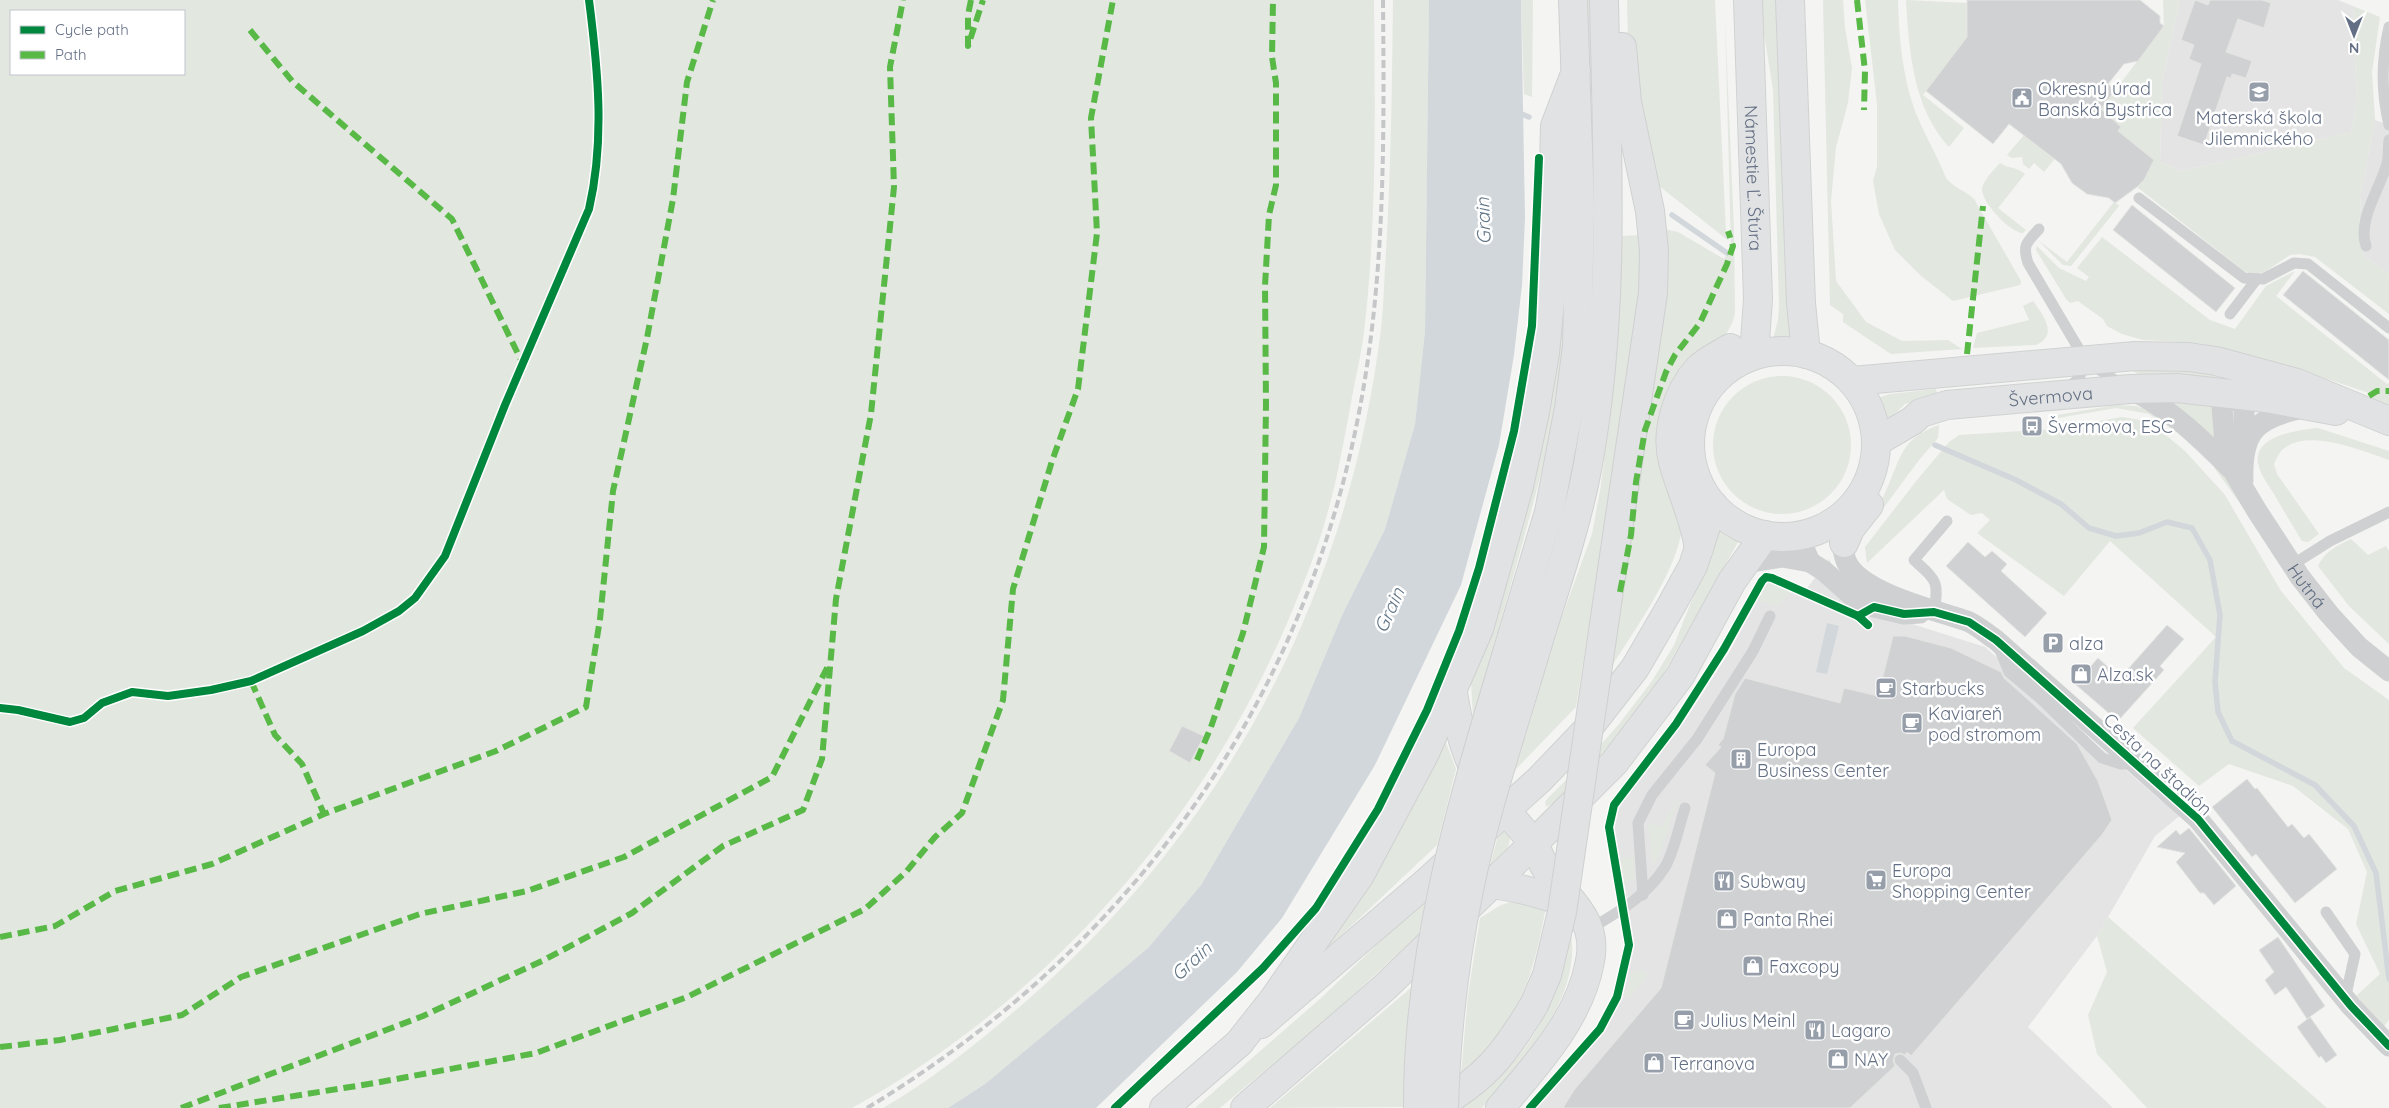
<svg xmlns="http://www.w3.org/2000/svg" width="2389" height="1108" viewBox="0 0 2389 1108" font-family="Quicksand,sans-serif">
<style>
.built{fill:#e4e4e5}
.green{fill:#e2e7e0;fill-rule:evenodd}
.water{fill:#d1d7db}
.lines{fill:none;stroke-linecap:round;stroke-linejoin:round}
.stream{stroke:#d1d7db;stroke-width:5.5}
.building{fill:#d0d1d2;stroke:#e4e4e2}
.secondary-casing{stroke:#d0d2d2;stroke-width:30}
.primary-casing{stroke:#cfd0d1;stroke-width:30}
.highway-casing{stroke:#cfd0d1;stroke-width:30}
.lane{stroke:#cfd0d1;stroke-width:11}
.street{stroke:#cfd0d1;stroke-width:21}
.secondary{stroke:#e1e2e3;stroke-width:28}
.primary{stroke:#e1e2e3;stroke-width:28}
.highway{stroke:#e1e2e3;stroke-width:28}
.rail{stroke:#c5c6c7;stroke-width:4;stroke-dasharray:8 4;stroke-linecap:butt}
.highway-bridge-casing{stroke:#cfd0d1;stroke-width:30;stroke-linecap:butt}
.highway-bridge{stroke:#e1e2e3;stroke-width:28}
.quiet{stroke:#58b947;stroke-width:6;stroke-dasharray:12 6;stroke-linecap:butt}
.cycleway-casing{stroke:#fff;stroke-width:11}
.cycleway{stroke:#00873e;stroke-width:8}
.labels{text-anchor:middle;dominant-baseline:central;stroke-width:5;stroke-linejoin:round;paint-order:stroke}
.poi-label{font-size:18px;fill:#636f84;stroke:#fff;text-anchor:start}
.street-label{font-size:18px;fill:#636f84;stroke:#fff}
.water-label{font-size:19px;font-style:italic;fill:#637788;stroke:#fff}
</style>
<rect width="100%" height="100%" fill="#f4f4f2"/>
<!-- built -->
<g class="built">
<polygon points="2180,0 2338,0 2353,6 2357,102 2351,132 2182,171 2160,162 2162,82"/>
<polygon points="2375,120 2389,125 2389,273 2364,257 2359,235 2361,193"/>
<polygon points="1829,559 1846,594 1884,615 1985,647 2159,799 2182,814 2155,836 2097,936 2028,1027 2113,1108 1535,1108 1602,1033 1622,999 1634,946 1614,828 1619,808 1631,788 1684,722 1730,651 1766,582 1769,581 1802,595"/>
</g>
<!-- green -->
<g class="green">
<path d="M0,0H1374C1375,111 1377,222 1364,332C1361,356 1355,379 1351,403C1344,439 1338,476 1328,511C1318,549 1303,585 1288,621C1201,825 1047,1000 852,1108H0ZM11,11H184V74H11Z"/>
<path d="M1393,0H1429L1425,331L1415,424L1385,529L1343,613L1299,718L1201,885L1148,948L985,1084L948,1108H883C933,1079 979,1042 1023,1004C1226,828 1348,596 1381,329C1384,304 1384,278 1386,252C1391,168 1392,84 1393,0Z"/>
<polygon points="1521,0 1533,0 1532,97 1524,94"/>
<polygon points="1586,0 1592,0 1594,137"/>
<polygon points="1627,0 1715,0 1726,233 1729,241 1654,182 1628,42"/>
<polygon points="1761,0 1778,0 1798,342 1772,343 1778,320 1779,305 1773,90 1764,34"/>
<polygon points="1823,0 1843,0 1845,28 1852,68 1848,103 1836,147 1831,201 1836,281 1866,322 1902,341 1948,340 1962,349 1891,354 1843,322 1843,314 1830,305"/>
<path d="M1865,0H1898C1899,37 1902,75 1915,111C1924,134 1937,155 1946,178C1954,188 1966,191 1974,199L2021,281L2020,285L1953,301L1920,275L1895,250L1879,214L1873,181L1877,167V104Z"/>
<path d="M1906,0L1967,3V37L1923,95L1964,128L1949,147C1913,108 1909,51 1906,0Z"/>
<polygon points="2163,0 2180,0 2162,82 2160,162 2182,171 2351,132 2357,102 2353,6 2380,17 2372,72 2375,120 2361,193 2359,235 2364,257 2389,273 2389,314 2315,257 2299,254 2290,255 2266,271 2255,275 2244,271 2137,187 2144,180 2154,160 2118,131 2121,127 2101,109 2164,26"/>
<path d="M1725,20L1734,230L1735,313C1730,340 1701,359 1682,377L1681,534C1673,577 1632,634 1608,672L1664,229L1678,232L1724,259L1731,248Z"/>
<polygon points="2024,135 2050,156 2057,156 2044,172 2034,163 2029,169 2023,164 2022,157 2012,158 2007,155"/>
<path d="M2000,163C2009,169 2015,166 2025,174L1998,208L2026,230L2023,233C2010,233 1981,201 1982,189C1983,180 1994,170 2000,163Z"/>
<polygon points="2114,202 2119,206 2071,266 2063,265 2039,241 2067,262"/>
<polygon points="1643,235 1638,305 1597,586 1594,595 1576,707 1515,770 1560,622 1592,534 1601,485 1617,353 1620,305 1619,236"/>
<polygon points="2102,237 2210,320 2235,329 2266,286 2295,271 2276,296 2387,384 2389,383 2389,407 2374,402 2369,393 2300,370 2220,348 2198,343 2143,340 2122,334 2107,326 2103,319 2078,301 2070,303 2066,299 2036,250 2037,246 2059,268 2086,281 2089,277 2077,268"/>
<path d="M1566,265C1565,313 1567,364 1556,412C1532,515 1502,616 1473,718L1471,682L1482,651Z"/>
<path d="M2033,301C2043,315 2059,335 2036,345L1973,348L1977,333L2029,320L2023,306Z"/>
<polygon points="2159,367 2208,372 2223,381 2143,377 2131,370"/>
<circle cx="1782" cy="445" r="69"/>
<polygon points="1936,389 1937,395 1905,404 1884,424 1874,399 1890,394"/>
<polygon points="2172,399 2212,405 2216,439 2170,403"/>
<polygon points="2116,405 2136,406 2151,411 2165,419 2233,485 2244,509 2213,466 2177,432 2149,414 2116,408 2058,418 2057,415"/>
<polygon points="2122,417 2140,420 2156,427 2185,451 2225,495 2281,591 2344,668 2389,700 2389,1020 2384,1026 2356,996 2380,974 2356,924 2367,872 2348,829 2293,786 2229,764 2199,786 2133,728 2216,637 2110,541 2064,596 1977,533 1990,520 1982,513 1971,515 1947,499 1944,490 1867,563 1865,547 1917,480 1949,442 1959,435 2054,429"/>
<path d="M1939,425L1938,438L1919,460L1856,545C1861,526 1876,513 1884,495C1900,463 1898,439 1939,425Z"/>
<path d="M2318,428L2389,451V460C2362,451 2307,427 2282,450C2279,453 2276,460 2274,464L2277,474L2319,534L2308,542L2302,541C2293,526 2283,510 2274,494C2269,486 2262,477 2259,467C2249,436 2298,430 2318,428Z"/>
<polygon points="1713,520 1727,531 1741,537 1657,685 1602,758 1554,803 1546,807 1545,802 1549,797 1596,750 1619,724 1652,681 1674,645 1708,560"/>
<path d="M2351,539L2368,555L2386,546L2389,551V644L2349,606L2318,566C2325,551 2337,546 2351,539Z"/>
<polygon points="1769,581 1792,591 1777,606 1756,600 1766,582"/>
<polygon points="1445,740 1456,769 1437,845 1330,946 1327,947 1397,834 1426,782"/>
<polygon points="1678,799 1661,850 1653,867 1648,824 1662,826"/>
<polygon points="1504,830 1511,835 1508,847 1490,865 1499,832"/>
<polygon points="1633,857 1635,878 1623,885 1618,858"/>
<polygon points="1426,898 1419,934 1335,1012 1220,1108 1195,1108 1321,998"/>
<path d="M1520,899L1546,907C1532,981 1519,1023 1461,1074L1468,995L1480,918L1501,905Z"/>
<polygon points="2108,917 2327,1108 2147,1108 2097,1054 2088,1015 2107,972 2097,936"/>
<path d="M1570,929C1585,996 1521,1062 1482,1108H1461C1503,1079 1540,1039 1555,989C1561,970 1565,949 1570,929Z"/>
<polygon points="1636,970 1646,972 1647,976 1630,998 1623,994 1630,980 1630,974"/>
<polygon points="1412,987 1406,1034 1403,1107 1270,1108"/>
</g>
<!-- water -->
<g class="water">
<polygon points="1429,0 1521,0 1525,218 1522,285 1514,355 1499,445 1461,585 1375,765 1282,918 1237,972 1096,1108 948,1108 985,1084 1148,948 1201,885 1299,718 1343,613 1385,529 1415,424 1425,331"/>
<polygon points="1827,623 1839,626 1827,674 1816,672"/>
</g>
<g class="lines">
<!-- stream -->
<g class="stream">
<polyline points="1517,112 1529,117"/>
<polyline points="1672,215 1727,253"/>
<polyline points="1935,445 2016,480 2061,504 2089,528 2116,536 2139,533 2167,522 2192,528 2210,560 2220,615 2215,682 2218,712 2232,741 2315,785 2354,826 2376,873 2389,979"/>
</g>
</g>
<!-- building -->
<g class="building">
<polygon points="1967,0 2140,0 2160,16 2160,23 2164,26 2138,61 2124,64 2108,84 2115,90 2101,109 2121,127 2118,131 2154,160 2144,180 2137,187 2115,203 2109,198 2087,194 2072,183 2061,164 2009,124 1993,144 1926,91 1967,37"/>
<polygon points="2195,0 2208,5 2210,0 2262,0 2271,3 2264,28 2238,19 2226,52 2252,61 2246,78 2232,74 2231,78 2227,77 2204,145 2177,136 2201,64 2189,59 2194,45 2181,40"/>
<polygon points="2132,205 2235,288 2216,312 2113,230"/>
<polygon points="2303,271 2389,340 2389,380 2283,295"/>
<polygon points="1968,542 1985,557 1992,551 2007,564 2001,571 2047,613 2025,637 1946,566"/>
<polygon points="2167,625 2184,639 2160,666 2164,670 2118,721 2075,684 2098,658 2120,678"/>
<polygon points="1893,636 1905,636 1951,648 2001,672 2004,678 2077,744 2098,781 2112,820 2101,836 1911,1056 1907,1052 1905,1055 1901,1053 1895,1054 1893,1061 1895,1066 1850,1108 1563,1108 1574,1090 1661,988 1715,773 1705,765 1721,747 1718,745 1723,739 1735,694 1745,678 1840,703 1844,688 1878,696"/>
<polygon points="1182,726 1204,736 1190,763 1169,751"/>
<polygon points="2247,779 2255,789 2257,788 2288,827 2292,824 2304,838 2309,834 2337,869 2295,903 2256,854 2252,857 2212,807"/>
<polygon points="2189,828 2236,886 2214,905 2204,893 2200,893 2176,862 2185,853 2157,847 2176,830 2180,835"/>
<polygon points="2278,937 2325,1006 2307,1019 2286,987 2275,995 2265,980 2274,972 2259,950"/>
<polygon points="2310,1017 2337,1055 2326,1063 2321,1056 2319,1058 2297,1027"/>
</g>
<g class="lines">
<!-- secondary casing -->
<g class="secondary-casing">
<g id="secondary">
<path id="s2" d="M1748,0L1758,299L1754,355"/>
<polyline points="1790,0 1801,303 1806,354"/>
<circle cx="1783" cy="444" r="93"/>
<polyline points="1852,381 2135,356 2189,357 2216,361 2297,383 2389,421"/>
<path id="s3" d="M1876,442L1912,421L1921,413L1947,405L2130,389L2177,388L2266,398L2336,411"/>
<polyline points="1844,543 1850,529 1869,505"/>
<path d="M1699,549C1695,519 1681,491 1673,462C1665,432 1677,392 1698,369C1707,360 1719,355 1730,348"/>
<path d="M1453,693C1457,716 1461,740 1471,762C1487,795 1512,815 1533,843C1538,850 1540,859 1545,867C1565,899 1599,917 1590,961C1580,1019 1536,1065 1500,1108"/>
<path d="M1492,884C1522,888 1548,895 1576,907"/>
<polyline points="1261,1024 1421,887 1539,780 1586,731 1635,668 1671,606 1693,566 1713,505"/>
<polyline points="1245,1108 1384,988 1533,844 1614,763 1680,676 1732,581 1765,535"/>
</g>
</g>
<!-- primary casing -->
<g class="primary-casing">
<polyline id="primary" points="1164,1108 1239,1043"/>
</g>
<!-- highway casing -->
<g class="highway-casing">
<g id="highway">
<polyline points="1608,597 1653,293 1654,251 1650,211 1627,102 1622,47"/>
<polyline points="1512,636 1549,512 1569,408 1577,346 1580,208 1573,0"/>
<path d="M1538,643C1556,584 1577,525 1588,464C1616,311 1607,155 1604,0"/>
<polyline points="1239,1043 1273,1000 1360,875 1425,753 1479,629 1519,486 1535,412 1545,353 1551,291 1555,126 1576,71"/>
<path d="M1434,1108C1485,1079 1504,1055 1534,1005"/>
</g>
</g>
<!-- lane -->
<g class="lane">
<path d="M2389,27C2381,61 2381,92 2389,125"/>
<polyline points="2139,198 2244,278 2263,279 2294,263 2308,264 2389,328"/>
<path d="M2039,229C2027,242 2022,245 2028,263L2086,361L2121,384"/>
<path d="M2366,246C2357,219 2381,188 2387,163C2389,156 2388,147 2389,140"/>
<polyline points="2230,314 2256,280"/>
<polyline points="2066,390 2079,378 2086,361"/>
<polyline points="2292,565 2330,541 2389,512"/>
<path d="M1934,612C1939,581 1937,581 1914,560L1947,521"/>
<polyline points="1999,648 2009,672 2041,699 2102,758 2121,764 2135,764"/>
<polyline points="1643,895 1638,823 1652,795 1697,739 1753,651 1770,616"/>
<polyline points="2326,912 2355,954 2345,999"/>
<path d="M1590,929C1618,912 1647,896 1665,867C1674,852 1679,826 1685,808"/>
<polyline points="1900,1060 1913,1073 1926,1108"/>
</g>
<!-- street -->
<g class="street">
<polyline points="2232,384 2235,395 2244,408 2244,448"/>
<path id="s1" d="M2241,386L2222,407L2225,444L2235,474L2257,511L2300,577L2329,614L2359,647L2389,671"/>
<path d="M2130,389C2170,409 2200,437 2231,469"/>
<path d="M2243,481C2241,431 2256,418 2303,408"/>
<path d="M1840,517C1842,531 1841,551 1847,563C1863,594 1936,610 1967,621C1977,625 1987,634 1996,640L2198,819L2351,1006L2389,1046"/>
<polyline points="1798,535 1810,562 1824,571 1851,595 1874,607 1904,614 1920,613"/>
<polyline points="1745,563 1782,557 1810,562"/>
</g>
<!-- secondary -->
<use href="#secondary" class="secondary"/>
<!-- primary -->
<use href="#primary" class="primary"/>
<!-- highway -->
<use href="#highway" class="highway"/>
<!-- rail -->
<path class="rail" d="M867,1108C1148,938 1328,671 1370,344C1385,230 1384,115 1383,0"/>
<!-- highway-bridge casing -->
<g class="highway-bridge-casing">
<g id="highway-bridge">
<polyline points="1534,1005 1547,975 1562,912 1608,597"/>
<path d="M1418,1108C1417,945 1466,790 1512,636"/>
<path d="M1444,1108C1446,1035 1454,962 1469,890C1486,806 1514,725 1538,643"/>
</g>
</g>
<!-- highway-bridge -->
<use href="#highway-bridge" class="highway-bridge"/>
<!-- quiet -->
<g class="quiet">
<polyline points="971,0 968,15 968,46 983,0"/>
<polyline points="1857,0 1865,71 1864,110"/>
<polyline points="250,30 292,81 452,219 523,364"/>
<polyline points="1967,354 1983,206"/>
<polyline points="2369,396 2377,391 2389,391"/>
<polyline points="1620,592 1631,535 1636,482 1645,430 1666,372 1675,355 1700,323 1727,264 1733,246 1728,231"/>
<polyline points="251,681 275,735 302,764 324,814"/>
<polyline points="1197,760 1211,727 1243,633 1264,547 1266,404 1265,286 1269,215 1276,185 1276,83 1272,57 1273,0"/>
<polyline points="0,937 55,926 115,891 212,864 324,814 496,751 586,707 600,619 613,491 647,338 673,199 687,82 713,0"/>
<polyline points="0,1047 60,1040 182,1015 241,977 420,914 527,891 624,857 772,777 828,666"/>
<polyline points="181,1108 423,1016 544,960 632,913 723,846 803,810 822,759 836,599 871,414 894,187 890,67 903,0"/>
<polyline points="219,1108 375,1083 536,1053 687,997 865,909 906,872 935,837 962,813 1003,700 1013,589 1052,461 1078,389 1097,233 1091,118 1113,0"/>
</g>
<!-- cycleway casing -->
<g class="cycleway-casing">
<g id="cycleway">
<polyline points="1858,616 1874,607 1904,614 1934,612 1969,622 1996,640 2198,819 2351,1006 2389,1046"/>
<path d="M0,708L18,710L70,722L84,718L102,703L132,692L168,696L211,690L251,681L363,631L399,611L415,598L445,556L505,405L589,209C605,140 598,70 589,0"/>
<polyline points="1115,1108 1263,968 1316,908 1378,809 1427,710 1459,631 1479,568 1514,431 1532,326 1539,158"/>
<polyline points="1530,1108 1600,1029 1617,997 1629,945 1609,827 1614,805 1676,724 1724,649 1762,581 1766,577 1772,578 1858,616 1868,625"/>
</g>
</g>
<!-- cycleway -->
<use href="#cycleway" class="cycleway"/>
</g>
<!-- icons -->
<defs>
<g id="school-square" transform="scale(1.125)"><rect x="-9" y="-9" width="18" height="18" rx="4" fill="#969eaa" stroke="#fff"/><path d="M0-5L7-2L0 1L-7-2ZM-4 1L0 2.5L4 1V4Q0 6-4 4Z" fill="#fff"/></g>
<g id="civic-square" transform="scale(1.125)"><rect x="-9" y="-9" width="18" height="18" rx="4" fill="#969eaa" stroke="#fff"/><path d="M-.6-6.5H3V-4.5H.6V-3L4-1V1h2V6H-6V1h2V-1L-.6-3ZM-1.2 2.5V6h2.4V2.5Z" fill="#fff"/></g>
<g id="bus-square" transform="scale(1.125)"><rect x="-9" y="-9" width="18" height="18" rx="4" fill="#969eaa" stroke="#fff"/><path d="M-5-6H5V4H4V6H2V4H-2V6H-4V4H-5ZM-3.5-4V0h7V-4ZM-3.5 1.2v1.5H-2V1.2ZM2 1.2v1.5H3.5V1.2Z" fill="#fff"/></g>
<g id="parking-square" transform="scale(1.125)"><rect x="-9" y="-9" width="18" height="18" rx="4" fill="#969eaa" stroke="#fff"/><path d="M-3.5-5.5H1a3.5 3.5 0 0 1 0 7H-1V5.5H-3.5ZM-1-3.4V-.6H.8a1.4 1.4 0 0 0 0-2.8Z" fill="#fff"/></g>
<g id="shop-square" transform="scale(1.125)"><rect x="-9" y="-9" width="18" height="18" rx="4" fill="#969eaa" stroke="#fff"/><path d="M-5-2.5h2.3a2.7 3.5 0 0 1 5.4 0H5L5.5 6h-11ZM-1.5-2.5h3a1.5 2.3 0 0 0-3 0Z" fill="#fff"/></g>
<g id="cafe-square" transform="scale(1.125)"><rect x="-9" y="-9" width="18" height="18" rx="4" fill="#969eaa" stroke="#fff"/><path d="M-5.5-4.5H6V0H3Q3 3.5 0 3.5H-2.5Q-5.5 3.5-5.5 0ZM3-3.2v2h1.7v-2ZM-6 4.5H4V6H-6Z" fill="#fff"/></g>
<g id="building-square" transform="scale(1.125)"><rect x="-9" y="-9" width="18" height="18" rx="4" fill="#969eaa" stroke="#fff"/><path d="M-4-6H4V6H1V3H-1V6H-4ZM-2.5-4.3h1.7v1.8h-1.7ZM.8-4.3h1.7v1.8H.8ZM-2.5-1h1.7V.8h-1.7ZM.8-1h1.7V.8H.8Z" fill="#fff"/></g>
<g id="supermarket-square" transform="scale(1.125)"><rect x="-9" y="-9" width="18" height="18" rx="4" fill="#969eaa" stroke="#fff"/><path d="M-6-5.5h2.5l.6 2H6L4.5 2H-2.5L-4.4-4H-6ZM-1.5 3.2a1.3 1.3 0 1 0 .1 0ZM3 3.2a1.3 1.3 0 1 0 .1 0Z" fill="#fff"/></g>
<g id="restaurant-square" transform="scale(1.125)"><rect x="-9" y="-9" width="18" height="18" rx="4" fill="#969eaa" stroke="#fff"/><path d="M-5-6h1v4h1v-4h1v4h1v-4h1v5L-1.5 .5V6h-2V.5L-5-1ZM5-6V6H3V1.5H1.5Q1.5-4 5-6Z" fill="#fff"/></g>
</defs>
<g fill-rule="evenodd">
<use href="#school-square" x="2259" y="92"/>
<use href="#civic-square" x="2022" y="98"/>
<use href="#bus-square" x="2032" y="426"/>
<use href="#parking-square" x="2053" y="643"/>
<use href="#shop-square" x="2081" y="674"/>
<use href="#cafe-square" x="1886" y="688"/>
<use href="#cafe-square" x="1912" y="723"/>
<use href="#building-square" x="1741" y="759"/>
<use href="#supermarket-square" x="1876" y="880"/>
<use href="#restaurant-square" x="1724" y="881"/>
<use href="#shop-square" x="1727" y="919"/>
<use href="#shop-square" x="1753" y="966"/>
<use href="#cafe-square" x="1684" y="1020"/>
<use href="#restaurant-square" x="1815" y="1030"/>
<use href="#shop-square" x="1838" y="1059"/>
<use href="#shop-square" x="1654" y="1063"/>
</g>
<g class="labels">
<!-- poi labels -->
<g class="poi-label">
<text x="2038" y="88">Okresný úrad<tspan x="2038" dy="21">Banská Bystrica</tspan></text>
<text x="2259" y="117" text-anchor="middle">Materská škola<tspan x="2259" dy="21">Jilemnického</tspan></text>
<text x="2048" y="426">Švermova, ESC</text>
<text x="2069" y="643">alza</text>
<text x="2097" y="674">Alza.sk</text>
<text x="1902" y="688">Starbucks</text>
<text x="1928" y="713">Kaviareň<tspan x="1928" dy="21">pod stromom</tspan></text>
<text x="1757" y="749">Europa<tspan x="1757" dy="21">Business Center</tspan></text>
<text x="1892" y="870">Europa<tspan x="1892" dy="21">Shopping Center</tspan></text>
<text x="1740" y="881">Subway</text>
<text x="1743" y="919">Panta Rhei</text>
<text x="1769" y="966">Faxcopy</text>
<text x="1700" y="1020">Julius Meinl</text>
<text x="1831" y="1030">Lagaro</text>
<text x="1854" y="1059">NAY</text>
<text x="1670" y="1063">Terranova</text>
</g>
<!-- street labels -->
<g class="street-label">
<text stroke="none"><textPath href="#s2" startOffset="178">Námestie Ľ. Štúra</textPath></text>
<text stroke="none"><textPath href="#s3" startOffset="185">Švermova</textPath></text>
<text stroke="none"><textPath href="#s1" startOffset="230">Hutná</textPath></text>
<text transform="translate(2158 764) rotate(43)">Cesta na štadión</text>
</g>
<!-- water labels -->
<g class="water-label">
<text transform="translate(1483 221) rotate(-92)">Grain</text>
<text transform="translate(1389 610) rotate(-66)">Grain</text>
<text transform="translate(1191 961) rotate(-43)">Grain</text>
</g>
</g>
<!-- legend -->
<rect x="10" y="10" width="175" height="65" fill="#ffffff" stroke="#c1c5ce"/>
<rect x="20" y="26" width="25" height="8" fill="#00873e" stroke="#c1c5ce"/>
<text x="55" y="35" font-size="15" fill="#636f84">Cycle path</text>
<rect x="20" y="51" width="25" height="8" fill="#58b947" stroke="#c1c5ce"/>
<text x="55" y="60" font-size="15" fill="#636f84">Path</text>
<!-- north arrow -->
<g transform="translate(2354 35) rotate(180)" stroke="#ffffff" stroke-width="4" paint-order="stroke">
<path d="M0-4L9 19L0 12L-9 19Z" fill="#636f84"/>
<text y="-8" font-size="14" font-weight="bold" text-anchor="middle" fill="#636f84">N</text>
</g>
</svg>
